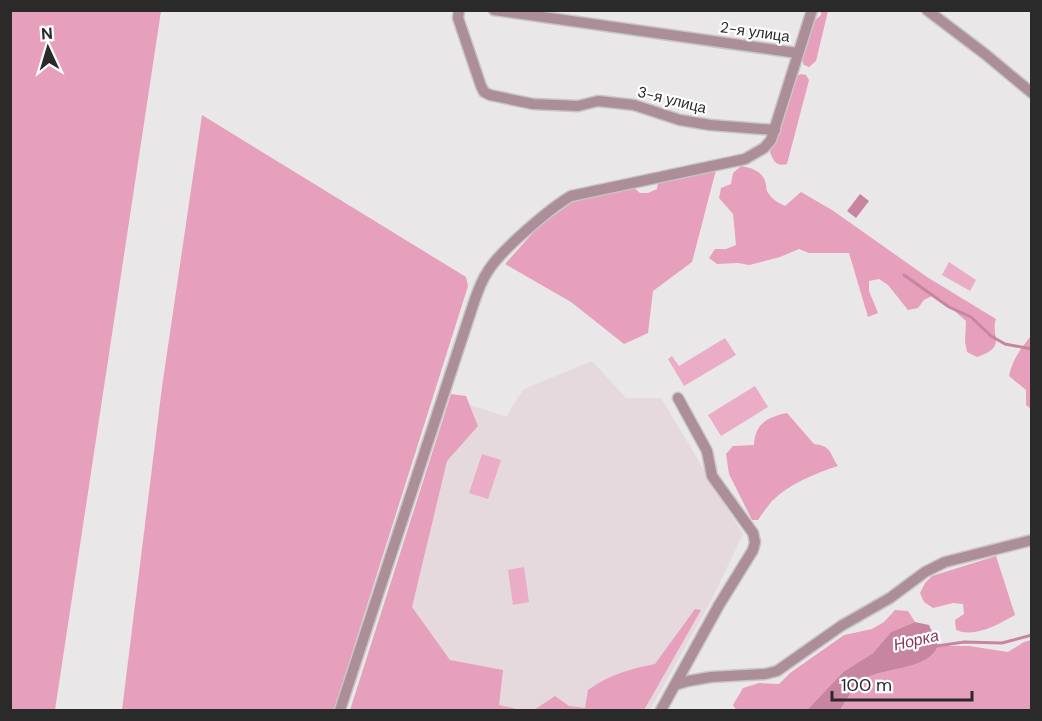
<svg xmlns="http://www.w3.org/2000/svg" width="1042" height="721" viewBox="0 0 1042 721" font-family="'DM Sans',sans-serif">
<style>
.built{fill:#e5d9dd}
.green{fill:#ebadc5}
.forest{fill:#e6a0bc}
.water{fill:#c885a0}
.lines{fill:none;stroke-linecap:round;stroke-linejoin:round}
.stream{stroke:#c885a0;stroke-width:3}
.minor-casing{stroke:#c8c5c6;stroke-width:13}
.minor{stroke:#ac8e99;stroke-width:10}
.labels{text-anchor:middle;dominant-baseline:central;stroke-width:4.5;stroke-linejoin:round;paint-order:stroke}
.street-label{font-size:15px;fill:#2b2a2a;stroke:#fff}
.water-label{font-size:16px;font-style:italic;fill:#87355b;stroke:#fff}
</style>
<rect width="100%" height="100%" fill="#eae7e8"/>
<!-- built -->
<polygon class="built" points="592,361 626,398 661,398 743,534 712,599 650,710 476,710 387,613 452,399 507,417 511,408 524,389"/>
<!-- green -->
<g class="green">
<polygon points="949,262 976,280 970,291 942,275"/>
<polygon points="725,338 736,355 684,386 668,359 672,356 679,366"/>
<polygon points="755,386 768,407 721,436 708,415"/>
<polygon points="482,454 501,460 488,499 469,493"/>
<polygon points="524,567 529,602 513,605 508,570"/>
</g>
<!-- forest -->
<g class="forest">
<polygon points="10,11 161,11 55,710 11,710"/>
<polygon points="821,11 828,11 816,61 809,67 804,65 801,58 814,21 821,15"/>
<path d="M801,74L806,75L809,80L787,164C777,167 773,161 770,152L796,76Z"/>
<polygon points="202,115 466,277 468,286 334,710 122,710 162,387"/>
<path d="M741,166C753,168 764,172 766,185C767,191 766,190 769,194C773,200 779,203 785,206L801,192L832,210L927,277L996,319C990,336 1008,347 977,357L967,352L965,342L966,321L943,301L934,295L924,300L918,308L908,310L888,285L879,279L869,281V291L878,313L868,317L849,253H809L799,249L780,257L749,265L738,263L717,264L709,258L715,249H726L736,245L733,214L719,198L721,188L731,184L733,173Z"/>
<polygon points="716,170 692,262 653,291 648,333 624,344 571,302 505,264 538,227 578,198 633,187 640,193 648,193 657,189 658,183"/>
<path d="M1031,336V409L1026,405V390L1009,376C1012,360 1021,348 1031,336Z"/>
<polygon points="451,394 466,396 478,426 447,461 412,607 450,660 503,670 499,705 521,710 350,710"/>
<path d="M787,413L814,444C832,446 829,453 838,466C816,473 789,484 772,501C767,507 762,514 758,520H752L729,474L726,454L733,446L754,445C755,424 767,417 787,413Z"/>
<path d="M996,556L1015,615C997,625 975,638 956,630L955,620L964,614L963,604L953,603L933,608L924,602L920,593L925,583L932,576Z"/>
<path d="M695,609L701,610L644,710H534L555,696L569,706L585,708L588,690C609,675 629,669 655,664Z"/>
<polygon points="895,610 908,611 915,622 891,632 873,653 843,672 807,710 736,710 733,705 743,688 759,683 779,684 790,673 844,635 872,629 884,622"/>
<path d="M1031,640V710H840C845,703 855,684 862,680C882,667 929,671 938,646H969L1008,652L1024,642Z"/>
</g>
<!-- water -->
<g class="water">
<polygon points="860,194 869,201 856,218 847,211"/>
<path d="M915,622L929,625L938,646C929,671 882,667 862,680C855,684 845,703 840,710H807L843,672L873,653L891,632Z"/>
</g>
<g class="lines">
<!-- stream -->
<g class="stream">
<polyline points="904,275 949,307 971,317 991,336 1005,344 1032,349"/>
<polyline points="937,646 964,642 1002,643 1032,635"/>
</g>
<!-- minor casing -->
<g class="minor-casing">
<g id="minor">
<polyline points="459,10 458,18 481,86 484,92 490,95 533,104 578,106 598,101 634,105 680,120 710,125 775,130"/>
<polyline points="494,10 797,53"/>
<polyline points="927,10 985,54 1032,93"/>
<polyline points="675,685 688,681 711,677 765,674 777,671 841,626 890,598 925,572 945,562 1032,540"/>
<path d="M340,710L473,305C477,293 481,281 488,271C501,250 549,209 571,196L745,159L764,148L771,140L812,10"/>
<polyline points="661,710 719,605 753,550 755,542 753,533 712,476 707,451 678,398"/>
</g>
</g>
<!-- minor -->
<use href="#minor" class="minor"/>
</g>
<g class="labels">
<!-- street labels -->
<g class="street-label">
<text transform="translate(755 32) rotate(8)">2-я улица</text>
<text transform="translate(672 100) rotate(14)">3-я улица</text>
</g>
<!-- water labels -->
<g class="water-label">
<text transform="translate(916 640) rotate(-13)">Норка</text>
</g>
</g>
<!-- border -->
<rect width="1042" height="721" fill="none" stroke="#2b2a2a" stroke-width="24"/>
<!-- north arrow -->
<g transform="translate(48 48) rotate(356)" stroke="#ffffff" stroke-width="4.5" paint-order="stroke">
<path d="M0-4.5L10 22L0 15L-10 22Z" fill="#2b2a2a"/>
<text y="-9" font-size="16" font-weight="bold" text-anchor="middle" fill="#2b2a2a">N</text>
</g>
<!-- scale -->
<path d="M832 691v9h140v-9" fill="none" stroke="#2b2a2a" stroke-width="3"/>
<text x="841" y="691" font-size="18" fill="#2b2a2a" stroke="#ffffff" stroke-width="4.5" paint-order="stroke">100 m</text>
</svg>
